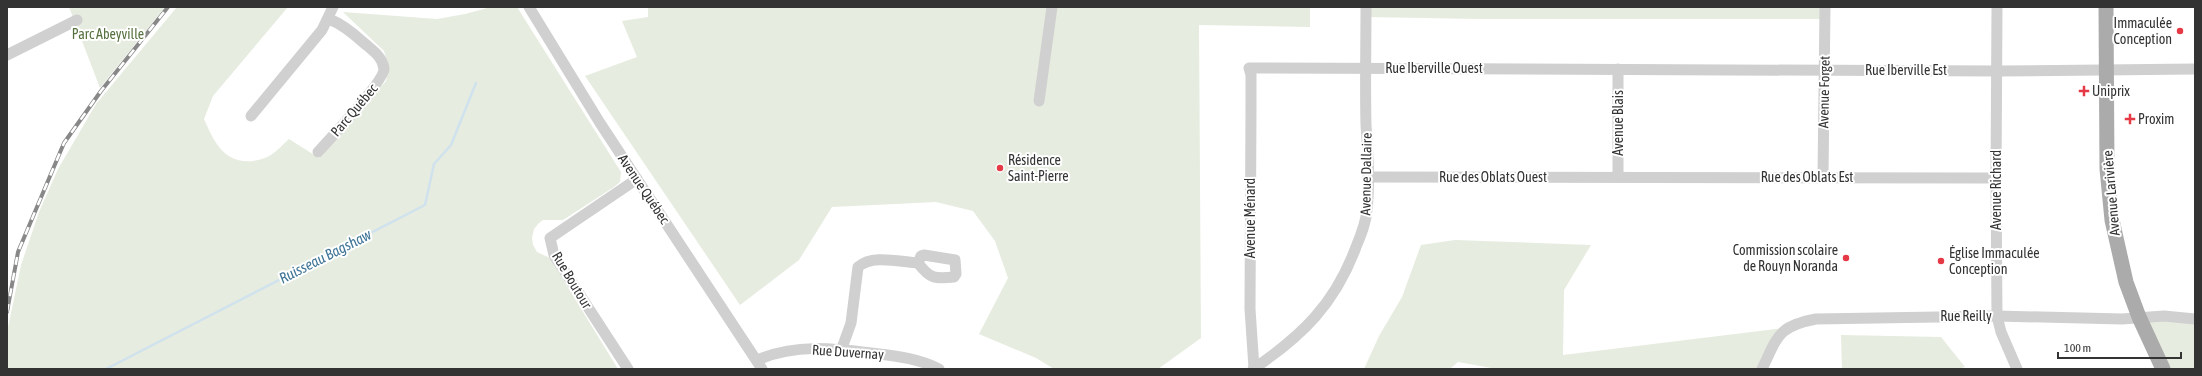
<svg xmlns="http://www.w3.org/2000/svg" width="2202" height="376" viewBox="0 0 2202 376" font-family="'Asap Condensed',sans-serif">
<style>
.green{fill:#e6ecdf}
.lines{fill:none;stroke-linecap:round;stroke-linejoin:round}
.stream{stroke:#cfe2ee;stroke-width:2.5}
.minor{stroke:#d0d0d0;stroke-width:11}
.major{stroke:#ababab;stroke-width:15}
.rail-casing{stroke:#888;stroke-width:4}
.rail{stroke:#fff;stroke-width:2.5;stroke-dasharray:8;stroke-linecap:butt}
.poi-dot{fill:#e63946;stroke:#fff;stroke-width:1.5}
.labels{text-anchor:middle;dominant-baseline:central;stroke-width:4;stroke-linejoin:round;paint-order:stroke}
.poi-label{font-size:14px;fill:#333;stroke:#fff;text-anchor:start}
.park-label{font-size:14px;fill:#56703f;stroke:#fff}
.street-label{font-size:14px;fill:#333;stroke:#fff}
.water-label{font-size:15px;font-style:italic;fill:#3f7597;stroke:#fff}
</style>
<rect width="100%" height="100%" fill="#fff"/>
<!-- green -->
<g class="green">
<polygon points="69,7 165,7 100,88"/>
<path d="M177,7H288L213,96L204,119C216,147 229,170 265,158C274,155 283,144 289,139L319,158L386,81L389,68L384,51L343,12L437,19L465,14L491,7H517L621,172L620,182L614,187L563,220H543L539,223L534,229L532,238L533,245L537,252L550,258L618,369H7V332L21,265L39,212L58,169L96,104Z"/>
<polygon points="648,7 1310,7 1310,27 1199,25 1201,338 1158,369 1054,369 1036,358 979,334 1008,278 995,241 973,211 936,202 832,207 799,260 740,305 585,76 637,57 622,21 648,17"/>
<polygon points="1366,7 1825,7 1825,19 1481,19 1366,17"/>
<polygon points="1455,240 1591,245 1564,290 1563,355 1785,328 1762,369 1497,369 1458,362 1450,369 1364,369 1379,336 1402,297 1421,245"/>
<polygon points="2139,317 2195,319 2195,369 2163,369"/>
<polygon points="1841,335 1941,337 1965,367 1959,369 1842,369"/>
</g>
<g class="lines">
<!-- stream -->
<polyline class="stream" points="106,369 425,205 434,164 451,145 476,83"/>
<!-- minor -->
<g class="minor">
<polyline points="529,7 600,123 762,369"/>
<polyline points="1997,7 1996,178 1997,316 2001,332 2017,369"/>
<polyline points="7,55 77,20"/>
<polyline points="1039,101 1052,7"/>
<polyline points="251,116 322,30 333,7"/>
<path d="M318,152C329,140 384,81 384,69C383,57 372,50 364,43C353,33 342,24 329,19"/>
<polyline points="1823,176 1825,7"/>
<polyline points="1368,177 1996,178"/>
<polyline points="1618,177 1618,69"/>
<path d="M924,255L955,260L956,274L954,277C935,279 930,279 918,263L921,256Z"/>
<path d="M842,348L851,323L858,267C872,254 900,262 918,263"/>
<path d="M757,360C795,344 832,348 871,353C895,356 918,358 939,369"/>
<polyline points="1254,368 1250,309 1251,107 1251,75 1249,68 1997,71 2195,69"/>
<polyline points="628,369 554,255 550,238 637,179"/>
<path d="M1253,369C1302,336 1335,304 1356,247C1361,235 1366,223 1367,210C1370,182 1368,153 1366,125C1365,86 1366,46 1366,7"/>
<path d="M1762,369C1778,336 1778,326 1816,319L1997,316L2122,319L2164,316L2195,319"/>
</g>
<!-- major -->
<polyline class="major" points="2106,7 2107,169 2112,220 2126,282 2139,317 2163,369"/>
<!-- rail casing -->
<g class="rail-casing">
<polyline id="rail" points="7,312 18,252 64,143 101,91 168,7"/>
</g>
<!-- rail -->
<use href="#rail" class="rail"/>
</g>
<!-- markers -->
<g class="poi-dot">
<circle cx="2180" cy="31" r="4"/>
<path d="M2082 85h4v4h4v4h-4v4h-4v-4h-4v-4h4z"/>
<path d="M2128 113h4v4h4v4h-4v4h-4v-4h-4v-4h4z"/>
<circle cx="1000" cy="168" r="4"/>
<circle cx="1846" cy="258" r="4"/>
<circle cx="1941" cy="261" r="4"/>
</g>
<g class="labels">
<!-- poi labels -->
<g class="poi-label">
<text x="2172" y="23" text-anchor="end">Immaculée<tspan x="2172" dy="16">Conception</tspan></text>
<text x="2092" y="91">Uniprix</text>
<text x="2138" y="119">Proxim</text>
<text x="1008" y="160">Résidence<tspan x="1008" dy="16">Saint-Pierre</tspan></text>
<text x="1838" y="250" text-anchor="end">Commission scolaire<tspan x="1838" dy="16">de Rouyn Noranda</tspan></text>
<text x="1949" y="253">Église Immaculée<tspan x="1949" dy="16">Conception</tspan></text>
</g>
<!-- park labels -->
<g class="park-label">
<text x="108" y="34">Parc Abeyville</text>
</g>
<!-- street labels -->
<g class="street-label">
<text x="1434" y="68">Rue Iberville Ouest</text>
<text x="1906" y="70">Rue Iberville Est</text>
<text transform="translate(1824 92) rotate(-89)">Avenue Forget</text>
<text transform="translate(354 110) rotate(-50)">Parc Québec</text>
<text transform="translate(1618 123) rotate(-90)">Avenue Blais</text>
<text transform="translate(1366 174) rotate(-89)">Avenue Dallaire</text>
<text x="1493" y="177">Rue des Oblats Ouest</text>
<text x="1807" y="177">Rue des Oblats Est</text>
<text transform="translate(644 189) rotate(56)">Avenue Québec</text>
<text transform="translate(1996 190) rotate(-90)">Avenue Richard</text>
<text transform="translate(2111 193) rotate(-95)">Avenue Larivière</text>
<text transform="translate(1250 218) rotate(-90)">Avenue Ménard</text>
<text transform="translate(572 280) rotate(59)">Rue Boutour</text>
<text x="1966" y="316">Rue Reilly</text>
<text transform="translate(848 352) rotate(4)">Rue Duvernay</text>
</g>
<!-- water labels -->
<g class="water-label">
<text transform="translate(325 256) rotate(-27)">Ruisseau Bagshaw</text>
</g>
</g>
<!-- border -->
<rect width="2202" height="376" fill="none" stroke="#333333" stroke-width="16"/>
<!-- scale -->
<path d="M2058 352v6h123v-6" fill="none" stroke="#333333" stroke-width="2"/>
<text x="2064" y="352" font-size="12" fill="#333333" stroke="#ffffff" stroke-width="3" paint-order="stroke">100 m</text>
</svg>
